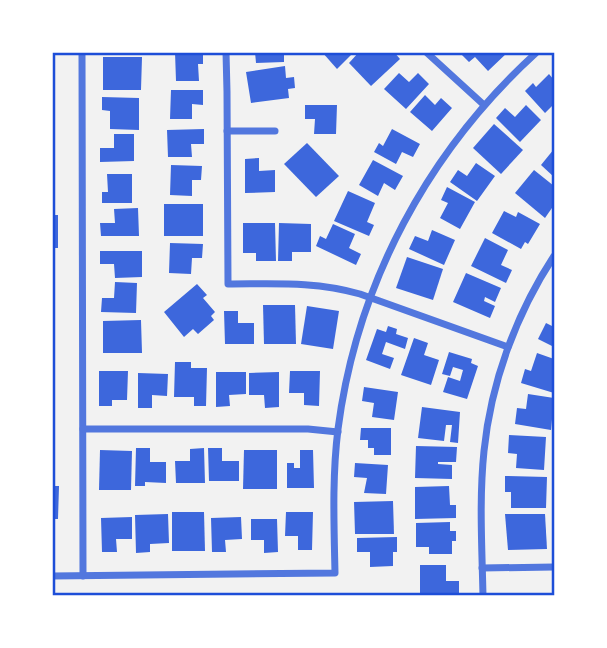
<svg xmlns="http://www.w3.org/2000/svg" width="607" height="648" viewBox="0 0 607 648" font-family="Merriweather,serif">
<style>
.building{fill:#3d67dc}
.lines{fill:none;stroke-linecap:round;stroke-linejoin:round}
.minor{stroke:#5277de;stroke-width:7}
.neatline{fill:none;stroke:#1d4ed8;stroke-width:2.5}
</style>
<rect width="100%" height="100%" fill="#f2f2f2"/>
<!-- building -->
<g class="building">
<polygon points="175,52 203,52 203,64 198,64 199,81 176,81"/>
<polygon points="255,52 284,52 284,62 256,63"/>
<polygon points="322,52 354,52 337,69"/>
<polygon points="359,52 394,52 400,59 371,86 349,63"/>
<polygon points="459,52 508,52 488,71 475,57 469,62"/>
<polygon points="103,57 142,57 141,90 103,90"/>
<polygon points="285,66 286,78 294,77 295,88 288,89 289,98 251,103 246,72"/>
<polygon points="399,73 409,82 418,73 429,84 406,109 384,89"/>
<polygon points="549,74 554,80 554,104 545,113 525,91 533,83 536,87"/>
<polygon points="171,90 203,90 203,105 192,104 192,119 170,119"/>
<polygon points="425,95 435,105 441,98 452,108 432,131 410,112"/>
<polygon points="102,97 139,98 139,130 110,129 110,111 102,110"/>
<polygon points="305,105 337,105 336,134 314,134 315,119 305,119"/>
<polygon points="526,105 541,120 520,142 496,118 505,108 515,117"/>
<polygon points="494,124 523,150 501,174 473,148"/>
<polygon points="204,129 204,144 191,144 192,157 168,157 167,130"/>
<polygon points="392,129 420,144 413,157 402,152 396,164 374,152 379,143 383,146"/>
<polygon points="114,134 134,134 134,161 100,162 100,148 114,148"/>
<polygon points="307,143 339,176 316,197 284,164"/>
<polygon points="554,149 554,177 541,165"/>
<polygon points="259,158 259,171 275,170 275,192 245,193 245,159"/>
<polygon points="373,160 403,176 395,190 384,183 378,196 359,185"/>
<polygon points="476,163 495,176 477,201 450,182 458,170 467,176"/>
<polygon points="171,165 202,166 201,180 192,180 192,196 170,195"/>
<polygon points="534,170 554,186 554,205 545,218 515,193"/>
<polygon points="107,174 132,174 132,203 102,203 102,192 108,192"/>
<polygon points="447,187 475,202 460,229 440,218 448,203 441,200"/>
<polygon points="348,191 375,203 367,222 374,225 369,236 334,221"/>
<rect x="164" y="204" width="39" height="32"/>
<polygon points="138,208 139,236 101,236 100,223 115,223 114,209"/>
<polygon points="504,211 516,217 518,212 540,224 528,244 525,242 521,249 492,233"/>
<rect x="52" y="215" width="6" height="33"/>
<polygon points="243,223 275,223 276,261 256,261 256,253 243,253"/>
<polygon points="279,223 311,224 311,252 292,252 292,261 278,261"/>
<polygon points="333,224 355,234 349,248 361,254 356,265 316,246 320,236 326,239"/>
<polygon points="432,230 455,240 444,265 409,249 415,236 428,241"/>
<polygon points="485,238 508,250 501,265 512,270 506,283 471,266"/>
<polygon points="170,243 203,244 202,258 192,258 191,274 169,273"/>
<polygon points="100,251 142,251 142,277 115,278 114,264 100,264"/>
<polygon points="407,257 443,269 433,300 396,288"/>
<polygon points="466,273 501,288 495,302 485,297 484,301 495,306 490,318 453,302"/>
<polygon points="115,282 137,283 136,313 101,312 102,298 114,298"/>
<polygon points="197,284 207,295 203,298 215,312 211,316 214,320 198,334 193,329 184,337 164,312"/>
<polygon points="263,305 295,305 296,344 264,344"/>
<polygon points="307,306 339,311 333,349 301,344"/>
<polygon points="224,311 238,311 238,323 254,323 254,344 225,344"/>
<polygon points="141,320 142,353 103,353 103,321"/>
<polygon points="546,323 554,327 554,347 538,339"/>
<polygon points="388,326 397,329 396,334 408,338 405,349 386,342 382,354 394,358 390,369 366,360 377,329 386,332"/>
<polygon points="414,338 428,343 424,355 439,360 431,385 401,375"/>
<polygon points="449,352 472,359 471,363 478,366 467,399 443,392 448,377 460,381 463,370 453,367 450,376 442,374"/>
<polygon points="537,353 554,359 554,393 521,383 525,369 531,371"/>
<polygon points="175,362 191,362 191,368 207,368 206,406 194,406 194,397 174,397"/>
<polygon points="99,371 128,371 127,400 112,400 112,406 99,406"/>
<polygon points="290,371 320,371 319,406 304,405 304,393 289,393"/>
<polygon points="216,372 246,372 246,394 229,395 230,406 216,407"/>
<polygon points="279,372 279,407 265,408 264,395 249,395 249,373"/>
<polygon points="138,373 168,374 167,396 152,395 152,408 138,408"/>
<polygon points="364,387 398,392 394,420 372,417 374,403 362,401"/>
<polygon points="528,394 554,398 551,430 515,424 517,408 526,409"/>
<polygon points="422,407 460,412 458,443 450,442 452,425 446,425 444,441 418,438"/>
<polygon points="361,428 391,428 391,455 374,455 374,448 368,448 368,440 360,440"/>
<polygon points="509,435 546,437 544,470 516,468 517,454 508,453"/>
<polygon points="416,446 457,447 456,462 438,462 438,464 452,465 452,479 415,478"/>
<polygon points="136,448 150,448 150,462 166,462 166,483 145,482 145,486 135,486"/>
<polygon points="204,448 205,483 176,483 175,461 190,461 190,449"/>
<polygon points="208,448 222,448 222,461 239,461 239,481 209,481"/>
<polygon points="100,450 132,451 131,490 99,490"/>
<polygon points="244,450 277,450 277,489 243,489"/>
<polygon points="300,450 313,450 314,488 287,488 287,463 294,463 294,468 300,468"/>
<polygon points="355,463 388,465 386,494 364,493 367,478 354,477"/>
<polygon points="505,476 547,477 546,508 511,508 511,492 505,492"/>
<polygon points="52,486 59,486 58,519 52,519"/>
<polygon points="449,486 450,505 456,505 456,518 415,519 415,487"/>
<polygon points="393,501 394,534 355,534 354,502"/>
<polygon points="172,512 204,512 205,551 172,551"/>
<polygon points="286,512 313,512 312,550 298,550 298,536 285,536"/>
<polygon points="168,514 169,543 150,544 150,552 136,553 135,515"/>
<polygon points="505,514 545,514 547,549 508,550"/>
<polygon points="132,517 132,539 116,539 117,552 102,552 101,518"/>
<polygon points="241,517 242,539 225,540 226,552 212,552 211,518"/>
<polygon points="251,519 277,519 278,552 264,553 264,540 251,540"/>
<polygon points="450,522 450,531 456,531 456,541 452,541 452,554 429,554 429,547 416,547 416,523"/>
<polygon points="397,537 397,552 393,552 393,566 370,567 370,552 357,552 357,538"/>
<polygon points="420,565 446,565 446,581 459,581 459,596 420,596"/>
</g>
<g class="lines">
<!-- minor -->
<g class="minor">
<polyline points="82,52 83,576"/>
<path d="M226,52L227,92L228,284C274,284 315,281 360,294L508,347"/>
<polyline points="426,52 484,105"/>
<polyline points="227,131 275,131"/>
<polyline points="83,429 308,429 338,432"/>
<polyline points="482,568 554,567"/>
<path d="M52,576L335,573C334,525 332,477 338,429C357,283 428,151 537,52"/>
<path d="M483,596C482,547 479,499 484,451C491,382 516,314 554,256"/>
</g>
</g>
<!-- border -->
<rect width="607" height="648" fill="none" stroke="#ffffff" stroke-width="108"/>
<rect x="54" y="54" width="499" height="540" class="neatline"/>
</svg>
